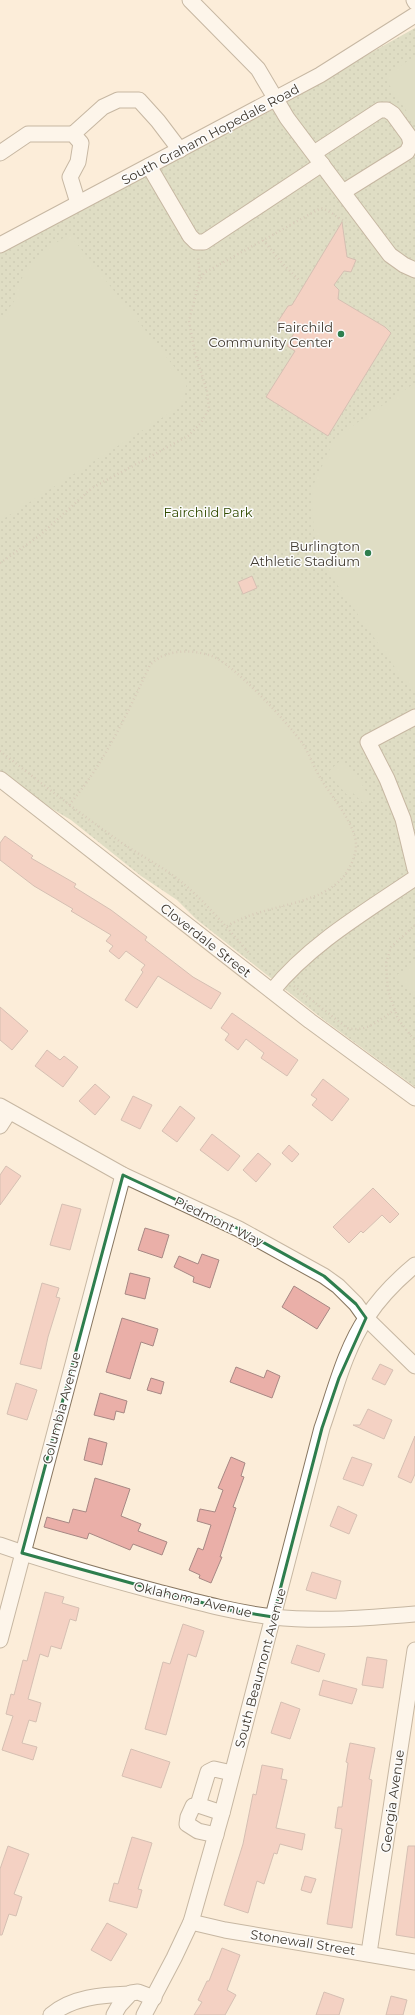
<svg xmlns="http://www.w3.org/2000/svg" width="415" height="2015" viewBox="0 0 415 2015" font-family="Montserrat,sans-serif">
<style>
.park{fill:url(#park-dots)}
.garden{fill:#bccbab}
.building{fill:#eaafa8;stroke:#a78884}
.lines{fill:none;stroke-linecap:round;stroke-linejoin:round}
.minor-casing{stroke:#877660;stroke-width:17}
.path{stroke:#aea292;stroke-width:2.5;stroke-dasharray:1 3;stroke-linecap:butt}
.minor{stroke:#fff;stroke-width:15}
.marked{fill:none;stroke:#2e7e4e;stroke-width:3;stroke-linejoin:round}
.poi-dot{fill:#2e7e4e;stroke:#fcfcfc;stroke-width:1.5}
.labels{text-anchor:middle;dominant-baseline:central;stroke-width:3;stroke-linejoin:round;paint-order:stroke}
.street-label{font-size:13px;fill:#413a30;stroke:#fcfcfc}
.poi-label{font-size:13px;fill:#413a30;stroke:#fcfcfc;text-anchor:end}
.park-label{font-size:13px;fill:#324b00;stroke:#fcfcfc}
</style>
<defs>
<pattern id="park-dots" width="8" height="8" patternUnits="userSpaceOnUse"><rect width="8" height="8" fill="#bccbab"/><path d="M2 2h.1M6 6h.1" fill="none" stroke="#9aa68c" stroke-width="1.8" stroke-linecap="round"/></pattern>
</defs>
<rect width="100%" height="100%" fill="#fcedd9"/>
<!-- park -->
<polygon class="park" points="415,28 415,1087 324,1020 196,919 177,900 141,876 71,820 27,794 0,773 0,252 295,98 356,61"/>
<!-- garden -->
<g class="garden">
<polygon points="415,56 415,124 384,77"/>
<polygon points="69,234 187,383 182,405 0,521 0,320 15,300 16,290 26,270 40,254"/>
<polygon points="415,383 415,689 410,689 329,573 314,533 311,490 335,438"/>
<path d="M175,652C187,652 204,652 214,658C244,675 283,715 303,744C311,756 316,771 324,784C335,800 356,826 356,845C356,855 350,868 344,876C321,907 260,904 226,927L199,897L171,874L141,856L69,805C104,764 127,714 150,665L156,659Z"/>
<polygon points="340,761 361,783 370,798 365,805 353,793 349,797 327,773"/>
<polygon points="415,962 415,997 397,975"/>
</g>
<!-- building -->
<g class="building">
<polygon points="342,222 347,257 356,260 351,272 344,271 334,285 339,290 338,299 385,327 391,333 328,436 266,397 295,351 287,346 294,333 277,323 288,306 292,305"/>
<polygon points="252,576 257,588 243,594 238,582"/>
<polygon points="5,836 33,856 31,858 76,884 74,887 111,910 147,937 145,940 193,977 221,993 211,1009 158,976 137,1008 125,1000 143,972 141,970 145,965 126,951 119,959 109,951 113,946 106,941 111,935 71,911 73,909 34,886 0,860 0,843"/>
<polygon points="0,1007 28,1031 12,1050 0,1040"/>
<polygon points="232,1013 298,1060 287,1076 261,1058 264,1053 246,1039 238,1050 225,1040 229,1034 221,1028"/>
<polygon points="47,1050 60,1060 64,1056 78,1067 63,1087 35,1066"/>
<polygon points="323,1079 349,1099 332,1121 312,1105 317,1099 311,1095"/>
<polygon points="95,1084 110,1097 95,1115 79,1101"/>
<polygon points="133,1096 152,1105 140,1129 121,1120"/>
<polygon points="180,1106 195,1118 177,1142 162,1131"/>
<polygon points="212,1134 240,1156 228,1171 200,1150"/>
<polygon points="289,1145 299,1154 292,1162 282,1153"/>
<polygon points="258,1153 271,1164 256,1182 243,1170"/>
<polygon points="6,1166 21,1176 0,1205 0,1175"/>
<polygon points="373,1188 399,1214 390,1223 382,1215 363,1233 361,1231 349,1243 333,1227"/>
<polygon points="62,1204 81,1209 70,1250 50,1245"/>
<polygon points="145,1228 169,1235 162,1258 138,1250"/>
<polygon points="202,1254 219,1260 210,1288 193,1282 194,1277 174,1267 179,1256 198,1264"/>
<polygon points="130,1273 150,1278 145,1299 125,1294"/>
<polygon points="42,1283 59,1288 56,1297 60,1298 48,1337 41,1369 20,1364"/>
<polygon points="294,1286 330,1308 317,1329 282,1307"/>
<polygon points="122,1318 158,1329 153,1346 141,1342 130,1379 106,1372"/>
<polygon points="380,1364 393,1370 385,1385 372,1379"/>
<polygon points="236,1367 264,1378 267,1370 280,1376 272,1398 230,1382"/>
<polygon points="151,1378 164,1382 161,1394 147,1390"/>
<polygon points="16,1383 37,1390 27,1420 7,1414"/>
<polygon points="100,1393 127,1401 124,1413 116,1411 114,1420 94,1415"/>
<polygon points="368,1409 392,1420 384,1439 353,1425 360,1425"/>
<polygon points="415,1436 415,1474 411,1483 398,1477"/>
<polygon points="89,1438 107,1443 102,1465 84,1460"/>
<polygon points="231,1457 245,1463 241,1476 244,1477 233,1507 236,1508 220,1557 222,1557 211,1583 199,1578 200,1575 189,1570 198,1548 203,1550 211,1525 197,1521 200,1509 215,1512 223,1490 218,1488"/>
<polygon points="352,1457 372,1464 363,1486 343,1479"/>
<polygon points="95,1478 130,1489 121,1516 141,1524 138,1531 167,1542 162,1555 133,1544 130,1550 89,1533 87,1539 44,1527 47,1517 69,1523 73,1509 86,1512"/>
<polygon points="338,1506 357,1515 349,1534 330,1526"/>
<polygon points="312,1572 341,1581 336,1599 306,1590"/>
<polygon points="45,1592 64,1597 62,1603 79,1608 76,1621 70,1619 61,1649 51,1646 48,1657 40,1654 28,1699 41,1703 36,1722 29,1720 22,1743 37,1747 33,1760 2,1750 13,1716 6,1714 11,1694 14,1695 23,1660 27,1661"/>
<polygon points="183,1624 204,1631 196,1657 188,1654 166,1735 145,1729 163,1662 170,1664"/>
<polygon points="297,1645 325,1654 319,1672 291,1663"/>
<polygon points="367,1657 387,1660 383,1688 362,1685"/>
<polygon points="323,1680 357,1689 352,1704 319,1695"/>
<polygon points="281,1702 300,1709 290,1739 271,1733"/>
<polygon points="350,1743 375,1748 369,1779 372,1780 352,1928 327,1924 342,1829 335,1828 338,1807 342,1807 348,1763 346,1762"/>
<polygon points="131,1749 170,1762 161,1788 122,1776"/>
<polygon points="262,1765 283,1769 281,1779 287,1780 276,1828 305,1834 302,1850 280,1844 277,1854 274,1853 264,1884 257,1881 248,1913 224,1905 243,1844 253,1794 256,1795"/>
<polygon points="132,1837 152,1843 138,1889 142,1890 137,1908 109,1901 114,1883 118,1884"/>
<polygon points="8,1846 29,1854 14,1894 22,1897 16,1916 9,1914 2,1935 0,1935 0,1869"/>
<polygon points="408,1846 415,1846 415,1938 396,1935"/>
<polygon points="305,1876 316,1879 311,1893 301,1890"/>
<polygon points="107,1923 127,1934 111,1961 91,1950"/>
<polygon points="222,1948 240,1955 227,1990 236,1995 225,2015 194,2015 202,2002 198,2000 207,1981 209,1981"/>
<polygon points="324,1992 344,1999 339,2015 316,2015"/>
<polygon points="391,1996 407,2000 403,2015 386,2015"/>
</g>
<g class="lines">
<!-- minor casing -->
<g class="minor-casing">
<g id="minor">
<polyline points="190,0 258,69 287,118 390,255 404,265 415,270"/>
<polyline points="414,0 415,2"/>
<polyline points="73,134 103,107 118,100 139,100 158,121 180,150"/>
<polyline points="0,153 28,134 73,134 81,143 78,162 70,177 78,203"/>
<polyline points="314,153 380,110 387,110 393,114 409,136 411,144 407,152 343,192"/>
<polyline points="149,166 190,236 196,242 204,242 322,164"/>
<polyline points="0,245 320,75 415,15"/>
<polyline points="415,717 368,742 387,779 403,819 415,869"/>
<polyline points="0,779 310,1021 415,1098"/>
<path d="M272,991C310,944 365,912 415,878"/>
<polyline points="0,1106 123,1175 239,1229 324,1276 338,1286 356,1304 366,1318 415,1366"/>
<polyline points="0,1126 9,1112"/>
<path d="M0,1545C51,1563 102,1577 154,1591C193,1601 232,1612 273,1617C320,1622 368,1618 415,1614"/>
<polyline points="0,1640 123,1175"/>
<polyline points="198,1805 208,1772 214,1769 232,1773"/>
<polyline points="216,1835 198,1831 187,1824 188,1817 193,1806 198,1805 222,1813"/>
<polyline points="191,1922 225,1930 415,1962"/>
<polyline points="369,1953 415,1650"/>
<path d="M51,2015C72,1997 102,1995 129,1994"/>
<polyline points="114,2015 119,2006 131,1993 138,1992 154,1998"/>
<path d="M144,2015L174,1958L191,1922L222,1813L322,1428C335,1391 345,1349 367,1317C380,1297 397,1280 415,1265"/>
</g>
</g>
<!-- path -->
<g class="path">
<polyline points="263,240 283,264 300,281"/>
<path d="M201,278L204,273L321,208C331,211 337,218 346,222"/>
<polyline points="0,563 39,536 92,488 188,436 201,423 209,409 207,391 195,353 189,321 200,278 198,256"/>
<path d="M0,751C40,782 80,814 122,843C142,857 166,868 185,885C209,906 229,930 250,954"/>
<path d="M69,805C104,764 127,714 150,665C165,649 192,649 212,656C235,665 288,723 303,744C310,755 314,768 321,779C332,797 356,825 356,845C356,856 350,868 344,876C320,907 260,904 226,927"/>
<polyline points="415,925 391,947 386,963 388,991 398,1019 415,1041"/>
<path d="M294,986L347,1028C367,1033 378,1020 395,1010"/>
</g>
<!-- minor -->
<use href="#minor" class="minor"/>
</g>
<!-- marked area -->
<path d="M0 0H415V2015H0ZM123,1175L239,1229L324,1276L356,1304L366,1318L339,1378L322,1428L273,1617L229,1610L22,1553Z" fill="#fcedd9" fill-opacity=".55" fill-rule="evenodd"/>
<path class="marked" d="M123,1175L239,1229L324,1276L356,1304L366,1318L339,1378L322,1428L273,1617L229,1610L22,1553Z"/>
<!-- markers -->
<g class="poi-dot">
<circle cx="341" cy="334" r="4"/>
<circle cx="368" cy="553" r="4"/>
</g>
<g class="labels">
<!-- street labels -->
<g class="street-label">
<text transform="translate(210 134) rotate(-28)">South Graham Hopedale Road</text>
<text transform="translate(206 940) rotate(38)">Cloverdale Street</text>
<text transform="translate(219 1221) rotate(26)">Piedmont Way</text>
<text transform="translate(61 1408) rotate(-75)">Columbia Avenue</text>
<text transform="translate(193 1599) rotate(13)">Oklahoma Avenue</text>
<text transform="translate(260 1668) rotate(-75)">South Beaumont Avenue</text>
<text transform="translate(392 1801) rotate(-82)">Georgia Avenue</text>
<text transform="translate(303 1942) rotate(9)">Stonewall Street</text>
</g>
<!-- poi labels -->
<g class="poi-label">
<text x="333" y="327">Fairchild<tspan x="333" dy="15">Community Center</tspan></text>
<text x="360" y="546">Burlington<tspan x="360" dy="15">Athletic Stadium</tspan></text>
</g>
<!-- park labels -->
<g class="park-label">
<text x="208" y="512">Fairchild Park</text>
</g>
</g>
</svg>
